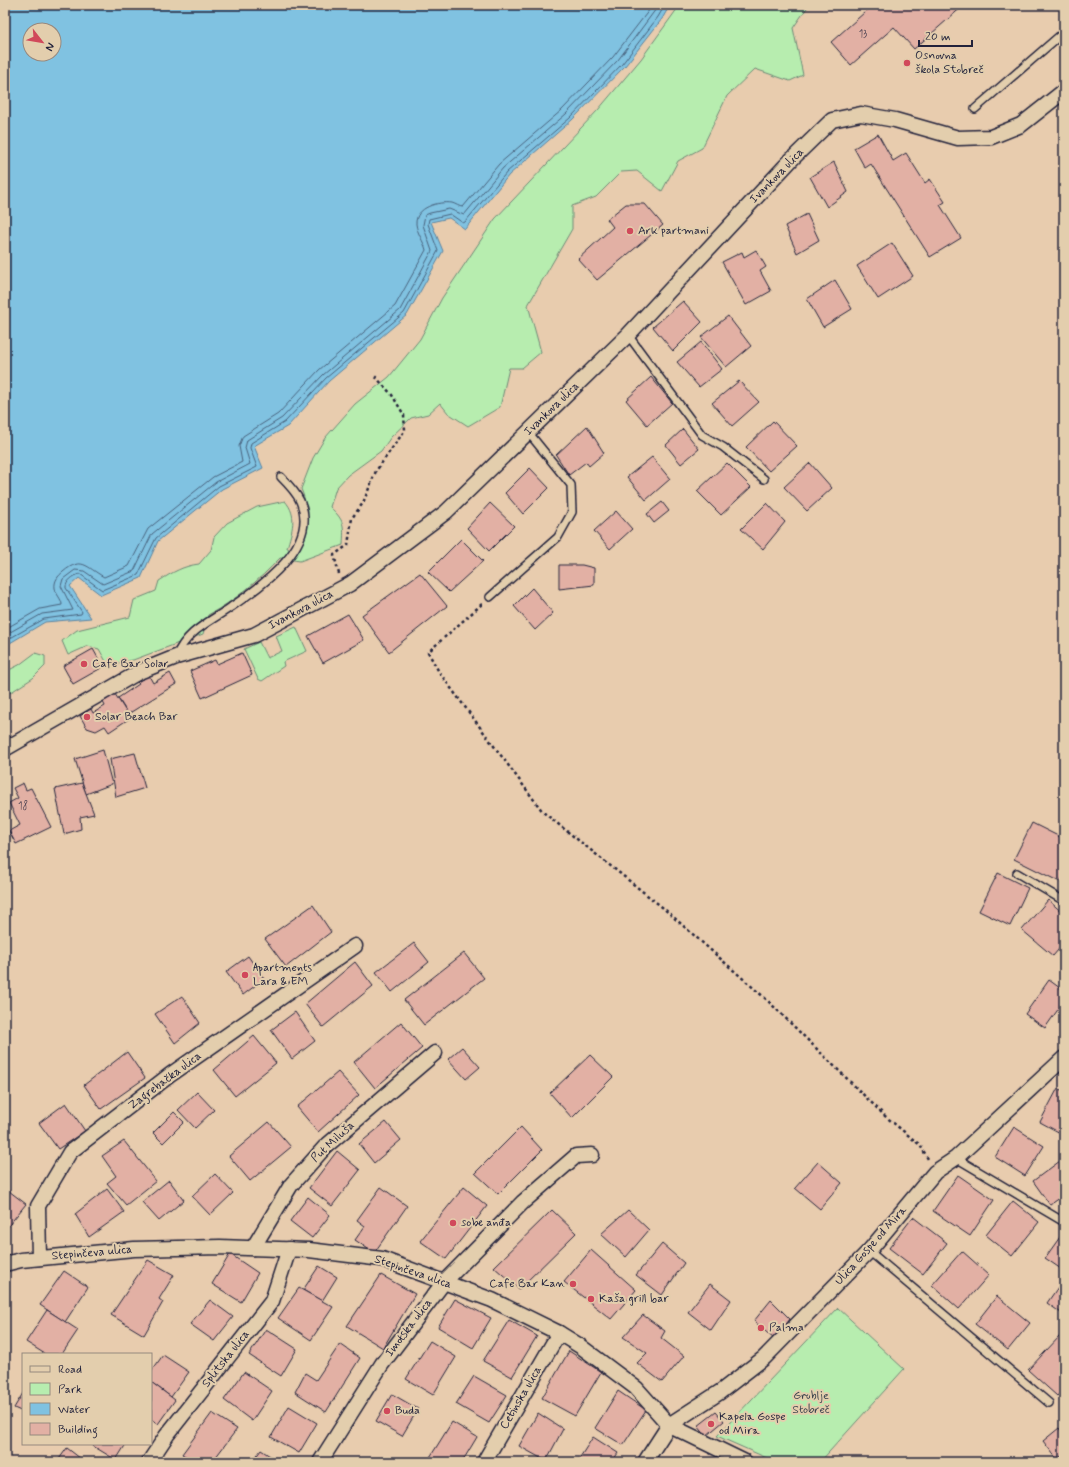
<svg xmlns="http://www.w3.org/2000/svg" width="1069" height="1467" viewBox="0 0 1069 1467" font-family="Mynerve,sans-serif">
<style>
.green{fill:#b7edaf;stroke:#6c8875}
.water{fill:#80c2e1;stroke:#5a829f;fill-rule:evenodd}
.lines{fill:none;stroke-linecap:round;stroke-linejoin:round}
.shore{stroke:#48627d;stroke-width:1}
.building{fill:#e2b0a4;stroke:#22223b}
.service-casing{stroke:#22223b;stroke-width:10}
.minor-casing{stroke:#22223b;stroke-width:17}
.path{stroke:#22223b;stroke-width:2.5;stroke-dasharray:3 3;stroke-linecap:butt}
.service{stroke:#e3cead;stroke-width:7}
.minor{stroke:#e3cead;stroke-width:14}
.poi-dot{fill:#d1495b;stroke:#e3cead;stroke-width:1.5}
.labels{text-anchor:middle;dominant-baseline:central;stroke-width:4;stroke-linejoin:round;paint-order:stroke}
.number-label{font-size:10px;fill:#524655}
.poi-label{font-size:12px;fill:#22223b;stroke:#e3cead;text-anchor:start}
.street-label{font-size:12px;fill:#22223b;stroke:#e3cead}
.park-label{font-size:12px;fill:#38404c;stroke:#e3cead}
</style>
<rect width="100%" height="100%" fill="#e8ccae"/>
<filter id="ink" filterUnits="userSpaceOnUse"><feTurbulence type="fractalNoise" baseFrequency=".025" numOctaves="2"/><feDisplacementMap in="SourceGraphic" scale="8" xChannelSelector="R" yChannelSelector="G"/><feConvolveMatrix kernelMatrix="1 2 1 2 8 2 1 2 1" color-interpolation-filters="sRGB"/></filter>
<g filter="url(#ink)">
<!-- green -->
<g class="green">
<path d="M680,5H809L793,28L803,75L790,81L755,69L727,96L702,148L678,161L662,191L637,171L621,172L596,197L572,206V229L528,305L541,352L522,368H509L500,407L468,426L448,413L440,403L428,414L411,418L391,437L381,451L348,475L336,488L330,507C345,521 344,525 343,545L300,561L280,558C258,581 236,600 208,615L203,634L133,660L108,665L99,649L88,646L68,655L62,641L77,630L130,617L134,600L156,591L159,581C173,572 183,566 199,564L211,550L214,537L227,523L257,507L285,501C298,516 292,530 287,548L298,549C304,526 311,512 301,489L313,458L325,438L355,404L389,377L420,339L442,298L495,219L598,110L641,59Z"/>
<polygon points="296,627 307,651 283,662 284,666 262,681 258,679 244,649 259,642 267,658 282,651 276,636"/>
<polygon points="35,653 45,656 45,666 33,678 5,696 5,672 19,665"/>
<polygon points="838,1308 904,1369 820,1462 776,1462 717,1436"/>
</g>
<!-- water -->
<path class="water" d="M5,5H670L662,19L625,66L572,120L509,175L465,229L449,218L431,222L443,251L407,315L329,381L288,426L254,446L263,468L222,489L158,541L141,578L101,595L79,578L70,586L91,618L45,622L5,646ZM30,30H54V54H30Z"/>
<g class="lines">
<!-- shore -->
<g class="shore">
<path d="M5,629L40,609L62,605C62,599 56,595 55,588C54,581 58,576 63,572C82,556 86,567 104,577L129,566L148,529L213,477L242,462L239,446L243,436L278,414L319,370L395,306L426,250C424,242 417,233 416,224C415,207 439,201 452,203C456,204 459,207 463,207L499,164L562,110L613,57L653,5"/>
<polyline points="5,635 42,614 73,610 61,586 63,579 75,570 84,571 103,584 134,571 152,534 216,482 250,464 245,448 247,440 282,418 323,375 400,310 432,251 423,225 425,215 430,213 449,209 464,215 503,168 566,114 618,60 659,5"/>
<path d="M5,641L44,619L81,614L82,612L66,588C65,582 74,575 80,574L102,590L138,575L156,538L219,486L257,467L250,448L251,443L285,422L326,378L404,313L438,251L428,224L429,219L450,214L463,223L465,222L507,172L570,118L622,64L658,17L665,5"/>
</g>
</g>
<!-- building -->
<g class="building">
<polygon points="873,5 964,5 914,49 894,27 851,65 831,42"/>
<polygon points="878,134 893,161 906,153 925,183 930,179 945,202 940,205 961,238 930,257 871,164 865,168 854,148"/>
<polygon points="834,162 848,192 827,207 810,177"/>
<polygon points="626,204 645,204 663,225 597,280 578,259 613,227 607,219"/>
<polygon points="807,214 819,240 797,253 785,226"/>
<polygon points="892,243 913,276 878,299 857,266"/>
<polygon points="756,250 766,267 760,271 771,291 746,305 722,262 742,252 744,257"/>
<polygon points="835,280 852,309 823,327 807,299"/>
<polygon points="683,301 702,322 673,351 653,327"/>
<polygon points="728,316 751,346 726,367 701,337"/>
<polygon points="701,342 722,369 699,387 677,362"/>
<polygon points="651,377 672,403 647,425 626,400"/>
<polygon points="739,381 759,402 732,426 712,403"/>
<polygon points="773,421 797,446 769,471 746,447"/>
<polygon points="587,426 604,453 589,466 586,462 569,475 556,455"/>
<polygon points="683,429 699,449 681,464 666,445"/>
<polygon points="652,457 670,479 646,500 627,477"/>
<polygon points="727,463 751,487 721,515 697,491"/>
<polygon points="810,463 832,488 807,511 784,487"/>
<polygon points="530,468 549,488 523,514 505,493"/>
<polygon points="662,502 669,511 654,523 647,514"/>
<polygon points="490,503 514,526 489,551 467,528"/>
<polygon points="767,503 785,522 763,549 741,529"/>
<polygon points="616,511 632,529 610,549 594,531"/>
<polygon points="461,539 483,561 449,592 428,572"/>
<polygon points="559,565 582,565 594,568 594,585 559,589"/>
<polygon points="420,573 447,606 389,652 362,615"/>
<polygon points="532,588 553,613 535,630 514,606"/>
<polygon points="348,614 364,640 323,663 308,636"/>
<polygon points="93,649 103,667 73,684 63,666"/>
<polygon points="242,653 252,675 202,698 190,671 215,660 217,664"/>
<polygon points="170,673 176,684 128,714 118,698 139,684 137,682 148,674 153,683"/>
<polygon points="115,694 130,718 109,732 105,726 96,731 87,728 80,716 91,709 93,713 105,706 103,702"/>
<polygon points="103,750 112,784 86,794 75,759"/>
<polygon points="135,753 145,788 116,797 110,759"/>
<polygon points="23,783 26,790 31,788 51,827 16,844 9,831 20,825 9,803 18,798 13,788"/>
<polygon points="82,783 94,814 80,817 81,829 64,834 55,789"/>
<polygon points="1032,823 1064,839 1064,875 1060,882 1014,859"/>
<polygon points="998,873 1028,888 1010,926 979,911"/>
<polygon points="1048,900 1064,914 1064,943 1053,956 1022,930"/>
<polygon points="313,905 331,932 286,967 265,939"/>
<polygon points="414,943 429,962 392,992 376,972"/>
<polygon points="464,953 484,978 424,1025 404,1000"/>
<polygon points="248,956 264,979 243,995 226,972"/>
<polygon points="355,962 373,986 323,1027 305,1004"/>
<polygon points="1049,980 1064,991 1064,1001 1045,1028 1025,1014"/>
<polygon points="182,996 200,1023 175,1043 155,1014"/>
<polygon points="295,1012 315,1041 292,1059 271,1030"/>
<polygon points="401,1022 422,1048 375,1088 354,1062"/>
<polygon points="254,1036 276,1063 235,1096 214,1070"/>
<polygon points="462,1047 480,1067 466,1079 448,1059"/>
<polygon points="127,1052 145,1078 101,1109 84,1085"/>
<polygon points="590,1055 613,1077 572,1118 550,1093"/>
<polygon points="338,1072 359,1095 318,1132 297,1107"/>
<polygon points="1058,1088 1064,1092 1064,1135 1040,1122"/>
<polygon points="197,1092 214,1110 195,1128 178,1110"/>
<polygon points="66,1103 85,1131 58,1149 39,1123"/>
<polygon points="174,1112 184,1122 163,1143 153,1133"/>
<polygon points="269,1122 291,1147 250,1181 229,1156"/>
<polygon points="386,1122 401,1140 374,1163 359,1144"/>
<polygon points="521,1127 542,1150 498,1194 475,1173"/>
<polygon points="1014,1127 1044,1146 1025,1176 995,1157"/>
<polygon points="124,1141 156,1181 126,1205 107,1183 116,1176 102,1156"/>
<polygon points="337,1151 360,1170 332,1206 309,1188"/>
<polygon points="1064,1158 1064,1195 1050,1205 1033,1181"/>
<polygon points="818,1162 842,1183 820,1209 795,1188"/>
<polygon points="215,1174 233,1193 210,1215 192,1196"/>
<polygon points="958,1175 994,1200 970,1236 933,1211"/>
<polygon points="169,1180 184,1200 159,1221 142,1202"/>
<polygon points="381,1187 407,1206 374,1253 355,1240 365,1226 357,1220"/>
<polygon points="464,1187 487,1206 446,1259 420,1241"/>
<polygon points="5,1188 26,1204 5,1230"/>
<polygon points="107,1189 124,1212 89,1237 75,1214"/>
<polygon points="308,1197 330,1215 312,1238 290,1221"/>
<polygon points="1013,1201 1039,1222 1012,1256 986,1235"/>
<polygon points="552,1210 576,1233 519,1289 494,1267"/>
<polygon points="628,1210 649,1230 626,1257 601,1234"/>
<polygon points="913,1217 947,1243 923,1274 889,1248"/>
<polygon points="1060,1237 1064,1239 1064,1271 1045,1258"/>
<polygon points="662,1244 684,1263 662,1295 636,1275"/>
<polygon points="591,1250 636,1290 611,1319 564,1282"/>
<polygon points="962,1251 989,1275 959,1309 932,1285"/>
<polygon points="230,1254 258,1273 241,1302 212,1284"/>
<polygon points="148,1260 174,1275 159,1299 163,1302 144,1335 111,1315"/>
<polygon points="319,1266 337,1277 322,1301 303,1290"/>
<polygon points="64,1271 88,1287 65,1322 40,1305"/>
<polygon points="381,1275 415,1294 383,1348 347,1326"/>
<polygon points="1063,1280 1064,1280 1064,1315 1047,1303"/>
<polygon points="710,1284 731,1300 711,1330 688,1312"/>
<polygon points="299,1288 333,1307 311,1340 278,1318"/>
<polygon points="997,1296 1030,1323 1008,1350 975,1324"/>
<polygon points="455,1299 491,1318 473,1348 438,1327"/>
<polygon points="210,1300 233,1317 214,1341 190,1324"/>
<polygon points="771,1300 790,1319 775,1340 754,1321"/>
<polygon points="47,1310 78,1330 62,1354 45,1354 26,1342"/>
<polygon points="643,1315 665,1331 661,1338 684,1356 662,1382 637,1363 647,1353 623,1337"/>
<polygon points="509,1320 537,1336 512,1377 483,1361"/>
<polygon points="266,1329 297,1349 281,1376 249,1355"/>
<polygon points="1061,1335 1064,1338 1064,1389 1057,1396 1028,1370"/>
<polygon points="430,1341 456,1357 433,1395 406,1379"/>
<polygon points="340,1344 360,1358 326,1412 295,1392 305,1373 316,1380"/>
<polygon points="569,1351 601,1372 575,1416 542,1398"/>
<polygon points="163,1355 189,1372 171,1397 151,1382 151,1372"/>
<polygon points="244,1372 272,1391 252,1421 224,1400"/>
<polygon points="474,1376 507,1395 489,1423 456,1404"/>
<polygon points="151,1382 175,1400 158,1424 151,1419"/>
<polygon points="618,1391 646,1410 623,1445 595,1428"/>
<polygon points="23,1393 23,1412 14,1408"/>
<polygon points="392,1394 418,1409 402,1436 376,1421"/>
<polygon points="289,1406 317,1423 299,1453 271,1437"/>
<polygon points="716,1412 724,1421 706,1436 698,1426"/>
<polygon points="212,1413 237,1429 212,1462 195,1462 182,1454"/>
<polygon points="538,1413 563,1429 546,1461 519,1446"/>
<polygon points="452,1422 477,1437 462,1462 427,1462"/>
<polygon points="1059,1428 1064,1435 1064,1454 1057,1459 1043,1441"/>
<polygon points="593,1437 618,1453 612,1462 577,1462"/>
<polygon points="94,1444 126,1444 116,1460 93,1446"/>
<polygon points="67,1448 85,1462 57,1462"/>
<polygon points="261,1450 279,1462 252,1462"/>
</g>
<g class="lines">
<!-- service casing -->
<g class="service-casing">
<g id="service">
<polyline points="975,109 1064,32"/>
<polyline points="628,335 702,435 723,447 764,479"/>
<polyline points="490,597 558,537 572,512 571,485 528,432"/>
<path d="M176,657C186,631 210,622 231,607C262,586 320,545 300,501C296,492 288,484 281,477"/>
<polyline points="1017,873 1064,901"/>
<polyline points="956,1158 1064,1222"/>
<polyline points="869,1251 1049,1403"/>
</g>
</g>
<!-- minor casing -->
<g class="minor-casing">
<g id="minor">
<polyline points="5,749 139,672 176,657 254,635 350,584 446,512 628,335 792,159 832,120 861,114 895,120 958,138 991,137 1021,125 1064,91"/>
<polyline points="253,1248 291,1185 325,1147 435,1053"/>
<polyline points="39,1258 38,1206 70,1152 170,1075 355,946"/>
<polyline points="5,1264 21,1260 134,1249 220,1247 309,1250 382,1259 492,1300 559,1333 580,1346 636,1388 669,1425 745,1462"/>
<polyline points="149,1462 167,1435 272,1301 289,1249"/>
<polyline points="320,1462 382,1364 444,1282 523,1202 576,1156 592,1155"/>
<polyline points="484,1462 559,1333"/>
<polyline points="645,1462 669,1425 720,1392 764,1358 869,1251 935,1172 956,1158 1064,1058"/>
</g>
</g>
<!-- path -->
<g class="path">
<polyline points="339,574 334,555 348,545 352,518 363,503 376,471 405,430 404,415 392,395 374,375"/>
<polyline points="482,604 428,652 439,672 543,812 662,907 766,999 885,1116 920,1145 928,1159"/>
</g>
<!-- service -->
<use href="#service" class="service"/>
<!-- minor -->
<use href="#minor" class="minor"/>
</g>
</g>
<!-- markers -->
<g class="poi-dot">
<circle cx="907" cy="63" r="4"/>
<circle cx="630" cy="231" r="4"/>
<circle cx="84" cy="664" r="4"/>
<circle cx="87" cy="717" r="4"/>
<circle cx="245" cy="975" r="4"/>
<circle cx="453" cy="1223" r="4"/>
<circle cx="573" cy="1284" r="4"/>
<circle cx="591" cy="1299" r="4"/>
<circle cx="761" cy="1328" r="4"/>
<circle cx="387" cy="1411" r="4"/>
<circle cx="711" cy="1424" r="4"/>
</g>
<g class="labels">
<!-- number labels -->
<g class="number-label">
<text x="863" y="34">13</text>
<text x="23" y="806">18</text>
</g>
<!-- poi labels -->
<g class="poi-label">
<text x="915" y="56">Osnovna<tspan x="915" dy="14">škola Stobreč</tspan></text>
<text x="638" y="231">Ark partmani</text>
<text x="92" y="664">Cafe Bar Solar</text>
<text x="95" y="717">Solar Beach Bar</text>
<text x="253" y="968">Apartments<tspan x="253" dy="14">Lara &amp; EM</tspan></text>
<text x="461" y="1223">sobe anđa</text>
<text x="565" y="1284" text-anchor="end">Cafe Bar Kan</text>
<text x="599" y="1299">Kaša grill bar</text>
<text x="769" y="1328">Palma</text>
<text x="395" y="1411">Buda</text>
<text x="719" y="1417">Kapela Gospe<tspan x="719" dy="14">od Mira</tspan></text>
</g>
<!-- street labels -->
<g class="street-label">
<text transform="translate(777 176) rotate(-46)">Ivankova ulica</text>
<text transform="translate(552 409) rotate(-44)">Ivankova ulica</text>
<text transform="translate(301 610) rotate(-28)">Ivankova ulica</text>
<text transform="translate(165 1081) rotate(-37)">Zagrebačka ulica</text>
<text transform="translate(333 1142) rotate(-43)">Put Miluša</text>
<text transform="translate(871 1246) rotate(-48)">Ulica Gospe od Mira</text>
<text transform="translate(92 1253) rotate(-5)">Stepinčeva ulica</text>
<text transform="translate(413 1272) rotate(19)">Stepinčeva ulica</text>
<text transform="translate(409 1328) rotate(-53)">Imotska ulica</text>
<text transform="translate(226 1359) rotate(-52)">Splitska ulica</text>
<text transform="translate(521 1398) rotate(-60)">Cetinska ulica</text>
</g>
<!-- park labels -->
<g class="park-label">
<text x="811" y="1396">Groblje<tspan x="811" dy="14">Stobreč</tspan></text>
</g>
</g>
<!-- margin -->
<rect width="1069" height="1467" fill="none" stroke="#e3cead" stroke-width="20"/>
<rect x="10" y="10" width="1049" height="1447" fill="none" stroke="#22223b" stroke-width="1.5" filter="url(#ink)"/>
<!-- legend -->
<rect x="22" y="1353" width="130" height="92" fill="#e3cead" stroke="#96897f"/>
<rect x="30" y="1366" width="20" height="6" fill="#e3cead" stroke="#96897f"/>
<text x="58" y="1373" font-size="12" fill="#22223b">Road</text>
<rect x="30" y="1383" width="20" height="12" fill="#b7edaf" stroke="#96897f"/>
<text x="58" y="1393" font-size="12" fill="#22223b">Park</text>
<rect x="30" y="1403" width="20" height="12" fill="#80c2e1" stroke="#96897f"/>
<text x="58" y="1413" font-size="12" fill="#22223b">Water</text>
<rect x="30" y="1423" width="20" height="12" fill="#e2b0a4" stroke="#96897f"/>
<text x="58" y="1433" font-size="12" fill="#22223b">Building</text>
<!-- north arrow -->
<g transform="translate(42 42) rotate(121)"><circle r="19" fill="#e3cead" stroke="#96897f"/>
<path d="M0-3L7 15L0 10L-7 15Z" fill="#d1495b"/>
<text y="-6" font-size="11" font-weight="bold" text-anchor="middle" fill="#22223b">N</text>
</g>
<!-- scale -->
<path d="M919 40v6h53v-6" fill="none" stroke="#22223b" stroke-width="2"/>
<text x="925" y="40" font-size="12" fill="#22223b" stroke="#e3cead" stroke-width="3" paint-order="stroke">20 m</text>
</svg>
